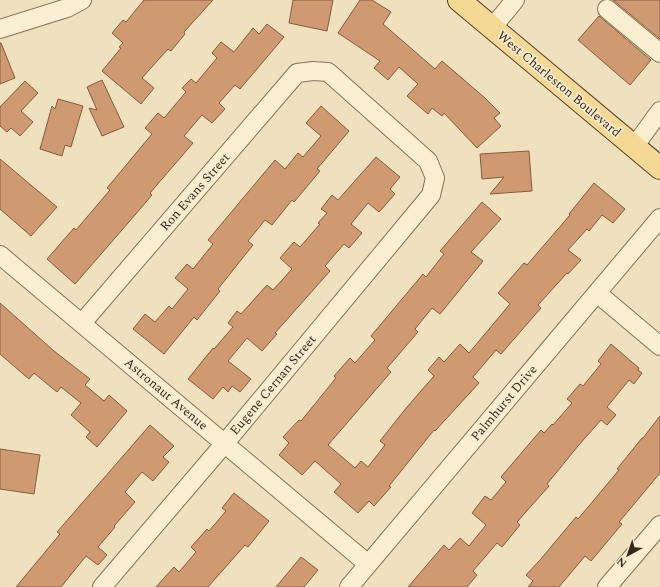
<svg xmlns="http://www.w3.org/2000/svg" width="660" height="587" viewBox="0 0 660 587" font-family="Spectral,serif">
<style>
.building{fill:#cf9a72;stroke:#875b3b}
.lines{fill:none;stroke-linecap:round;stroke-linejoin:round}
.minor-casing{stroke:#887156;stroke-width:20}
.major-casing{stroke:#553f2b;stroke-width:24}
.minor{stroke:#faeed1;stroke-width:18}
.major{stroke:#f4d893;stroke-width:22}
.labels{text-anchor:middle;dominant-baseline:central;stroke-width:3.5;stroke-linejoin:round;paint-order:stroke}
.street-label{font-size:13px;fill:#36291b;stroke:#f6ebce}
</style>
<rect width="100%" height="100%" fill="#efe1be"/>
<!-- building -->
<g class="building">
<polygon points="144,0 213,0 184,32 185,34 171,51 168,49 142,78 154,88 141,104 102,71 121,48 119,47 123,43 112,33 123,20 126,22"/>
<polygon points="293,0 333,0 327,31 289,23"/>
<polygon points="360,0 372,0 391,12 383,24 435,69 442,61 485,98 500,113 494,118 501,126 477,148 444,113 442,116 432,108 428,114 407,96 418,84 399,67 388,80 374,68 380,61 338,33"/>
<polygon points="613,0 660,0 660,39"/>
<polygon points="599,16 651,60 630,85 578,40"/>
<polygon points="267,24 284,37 240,89 235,85 219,103 225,109 212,123 202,115 184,136 193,143 150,193 152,195 135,215 75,284 47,259 74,228 76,230 110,190 107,188 152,134 145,128 158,113 164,118 186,92 182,88 191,79 196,83 217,58 212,53 221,42 234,52 253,28 259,34"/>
<polygon points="0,43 1,43 15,78 0,84"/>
<polygon points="102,80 124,127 102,136 89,108 97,110 87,87"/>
<polygon points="25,81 38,93 21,111 33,122 20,136 11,128 7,132 0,126 0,107"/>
<polygon points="58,99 83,106 71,147 65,145 62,156 40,149 52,106 55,109"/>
<polygon points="321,106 349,131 317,169 320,171 294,202 292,200 272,225 265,220 248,241 253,245 218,289 220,291 197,320 194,317 164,354 133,329 145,314 155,322 169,306 172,309 188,289 175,278 187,264 193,269 213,244 208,240 275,160 285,169 298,153 303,157 321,136 306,123"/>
<polygon points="529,151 532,191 490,194 504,177 482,179 480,154"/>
<polygon points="376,157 400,177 390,189 395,194 379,212 368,203 351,224 362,233 349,248 344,244 325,266 330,271 275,333 277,334 262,351 247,338 228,361 251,379 240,392 232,386 228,392 223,387 213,399 188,379 213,348 214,349 233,327 228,323 237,311 241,314 267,285 273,290 292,269 280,258 294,242 300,247 320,224 318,223 327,213 321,209 332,195 338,200"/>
<polygon points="0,159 57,207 31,236 0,209"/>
<polygon points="594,183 625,209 613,223 602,215 589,231 587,229 568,250 581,260 568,274 567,273 538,305 541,308 501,354 496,350 473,377 479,383 435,431 434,430 389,486 391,487 374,506 369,501 358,513 334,492 341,484 315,461 302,475 279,455 289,443 283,437 299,420 301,421 336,378 334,376 350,358 355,363 375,340 371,336 423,274 426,277 444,254 440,251 482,202 501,219 471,252 483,261 440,314 432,308 415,329 418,332 387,368 391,372 328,445 355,468 361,461 368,467 385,445 380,441 407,407 434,376 428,370 439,357 444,362 460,344 469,353 510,304 498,293 524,263 527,265 570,215 569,214"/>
<polygon points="0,303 54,351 90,379 85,385 104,401 109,395 127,411 97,447 86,437 90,432 71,415 81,403 61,387 57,392 34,373 29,379 0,354"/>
<polygon points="611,344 639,368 638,370 642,373 634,384 629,380 607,407 616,415 607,425 601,420 578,446 547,484 549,486 517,522 520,525 502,547 497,543 473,571 477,575 467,587 408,587 444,545 449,550 460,538 469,546 486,525 472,513 485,496 491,500 506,482 501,477 541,430 544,433 552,424 553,425 572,403 567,399 580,384 583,386 601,364 598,361"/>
<polygon points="660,416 660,473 619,522 622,524 591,561 585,556 559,587 528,587 533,581 526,575 540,560 576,517 578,519 619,470 617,469 642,438 643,438"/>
<polygon points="150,425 174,446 163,457 169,462 153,481 142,472 125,492 135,502 114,526 115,527 98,547 107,555 98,565 86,556 61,587 16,587 60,534 57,532"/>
<polygon points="0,449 40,455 34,494 0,489"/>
<polygon points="234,493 269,521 248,547 245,545 208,587 156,587 174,567 179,572 196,552 191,547 207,529 209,531 226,511 222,508"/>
<polygon points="301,557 318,570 304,587 276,587"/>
</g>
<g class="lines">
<!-- minor casing -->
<g class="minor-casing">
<g id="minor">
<polyline points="607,9 660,53"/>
<polyline points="492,28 515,0"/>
<polyline points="0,29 67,8 82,0"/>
<polyline points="634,147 660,111"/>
<polyline points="0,255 368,564"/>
<polyline points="597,293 660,346"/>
<polyline points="82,323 297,73 313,71 328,72 428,161 435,178 431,195 225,443 102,587"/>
<polyline points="349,587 660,218"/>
<polyline points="607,587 660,525"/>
</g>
</g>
<!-- major casing -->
<g class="major-casing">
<polyline id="major" points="459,0 660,168"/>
</g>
<!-- minor -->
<use href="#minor" class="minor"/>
<!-- major -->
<use href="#major" class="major"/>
</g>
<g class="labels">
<!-- street labels -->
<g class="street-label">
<text transform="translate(559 84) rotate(40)">West Charleston Boulevard</text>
<text transform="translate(195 192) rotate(-49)">Ron Evans Street</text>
<text transform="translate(273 385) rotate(-50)">Eugene Cernan Street</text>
<text transform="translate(166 394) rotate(40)">Astronaut Avenue</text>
<text transform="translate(504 403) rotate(-50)">Palmhurst Drive</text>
</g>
</g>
<!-- north arrow -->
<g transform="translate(628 555) rotate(220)" stroke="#f6ebce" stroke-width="3" paint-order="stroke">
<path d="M0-3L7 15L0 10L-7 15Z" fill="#36291b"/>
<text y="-6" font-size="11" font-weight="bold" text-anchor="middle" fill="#36291b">N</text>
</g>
</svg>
